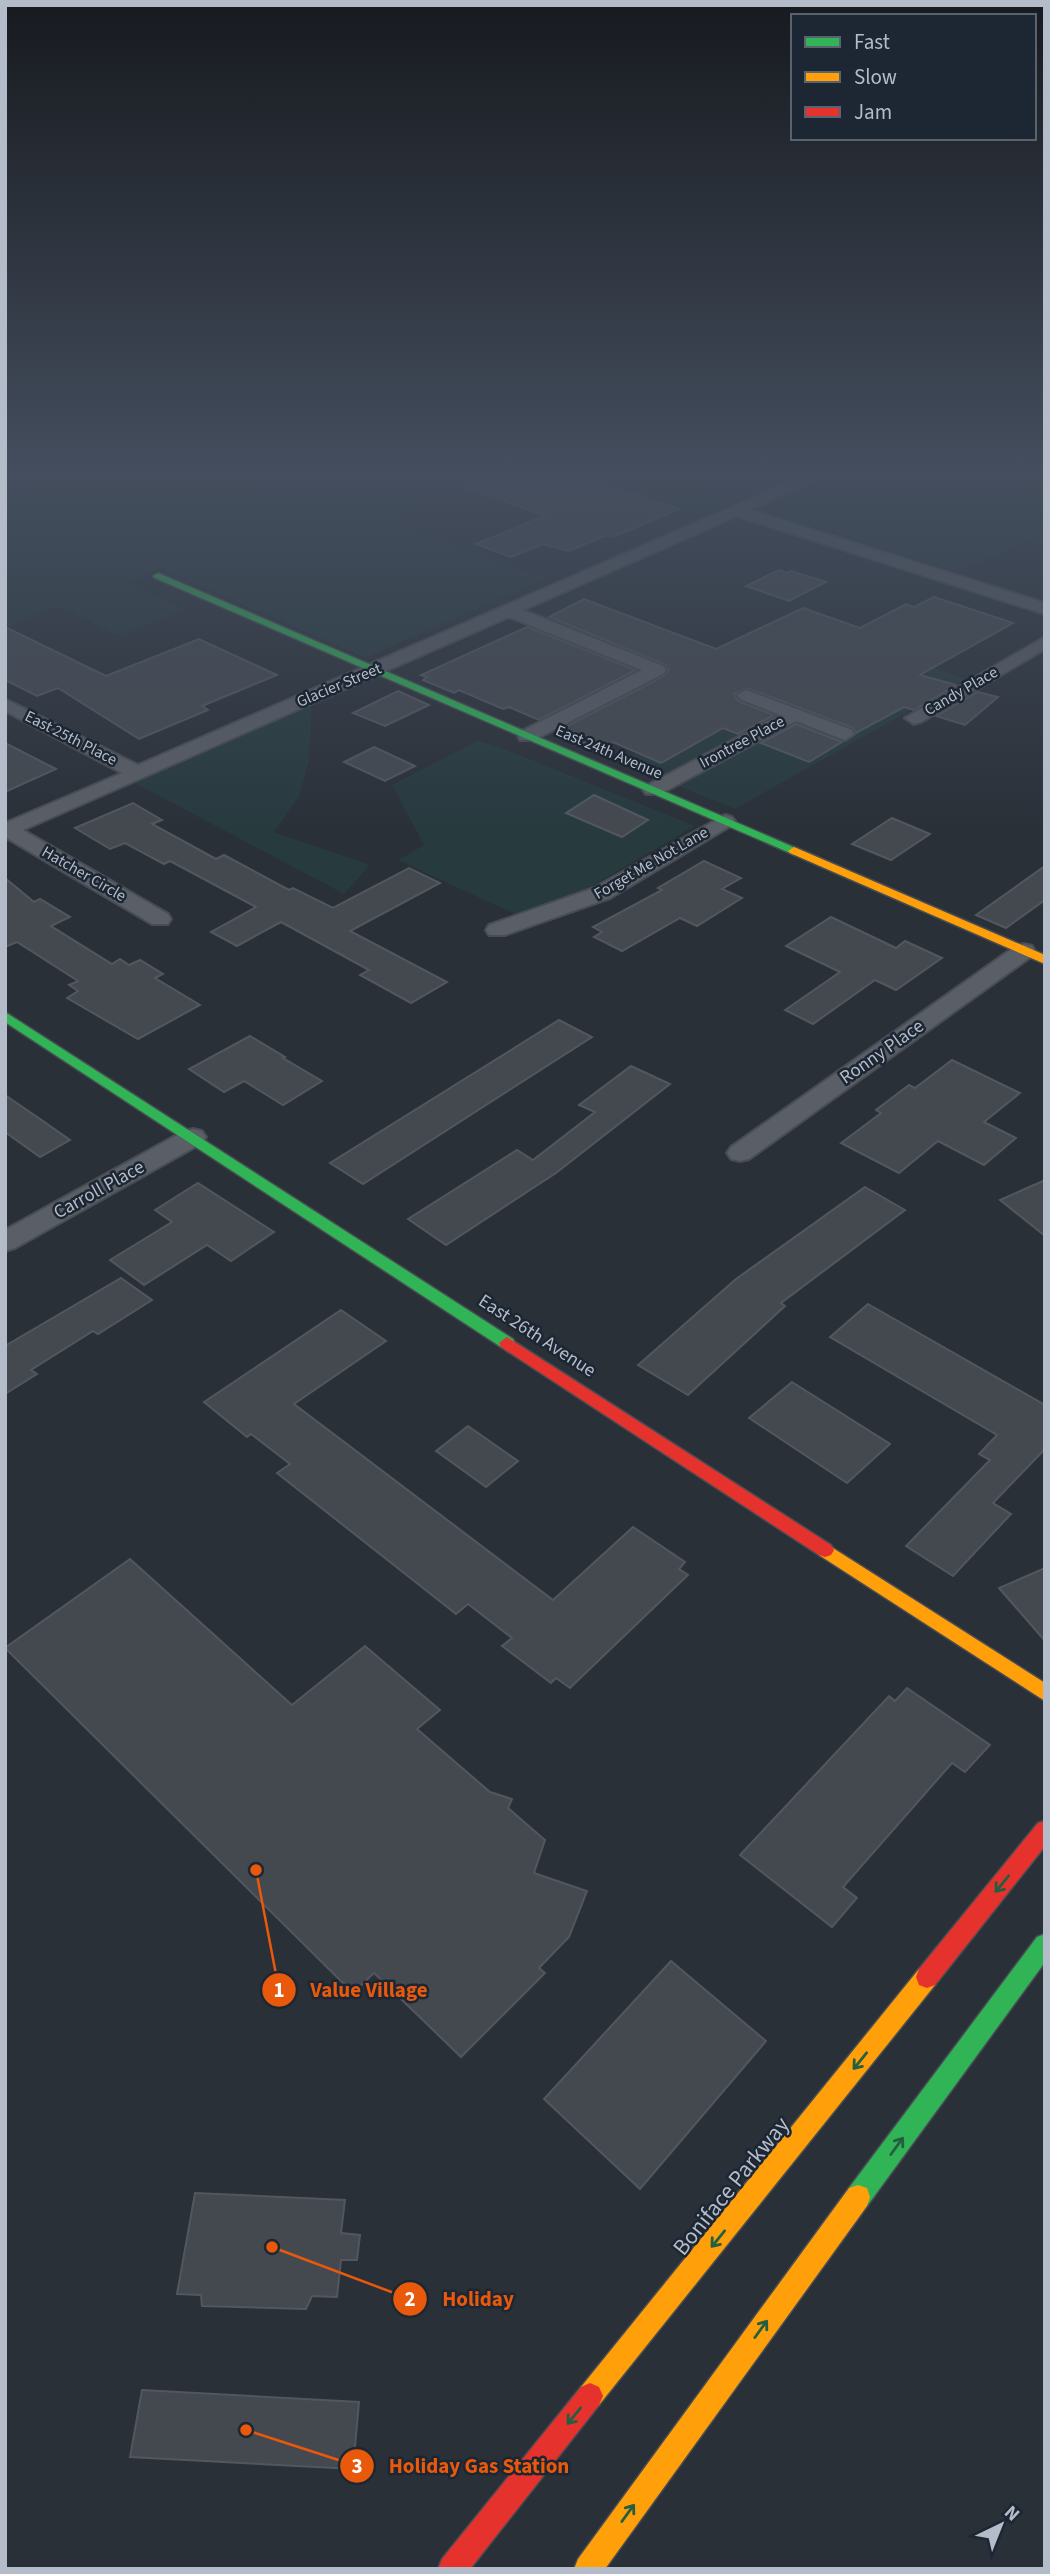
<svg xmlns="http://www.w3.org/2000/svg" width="1050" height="2574" viewBox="0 0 1050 2574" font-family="'Source Sans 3',sans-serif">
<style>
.green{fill:#273a3e}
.building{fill:#444950;stroke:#52575f;stroke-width:2}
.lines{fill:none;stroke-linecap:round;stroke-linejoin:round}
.street-casing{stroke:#484c53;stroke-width:4}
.fast-casing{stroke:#484c53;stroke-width:3}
.slow-casing{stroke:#484c53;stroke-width:3}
.jam-casing{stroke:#484c53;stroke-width:3}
.street{fill:#5a5e66;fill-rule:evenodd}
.fast{fill:#30b455;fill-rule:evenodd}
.slow{fill:#ff9f0a;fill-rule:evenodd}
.jam{fill:#e5322d;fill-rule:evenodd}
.oneway{stroke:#255f41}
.labels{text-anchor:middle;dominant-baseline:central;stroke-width:5;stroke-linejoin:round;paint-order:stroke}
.far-street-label{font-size:16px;fill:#b4bcc9;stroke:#1d2633}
.street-label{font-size:19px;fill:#b4bcc9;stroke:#1d2633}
.near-street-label{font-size:23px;fill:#b4bcc9;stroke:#1d2633}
.leader{fill:none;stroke:#e8590c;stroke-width:2.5}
.callout-dot{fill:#e8590c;stroke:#1d2633;stroke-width:2.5}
.mark-label{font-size:21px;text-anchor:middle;font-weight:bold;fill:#fff}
.callout-label{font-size:21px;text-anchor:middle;font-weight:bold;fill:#e8590c;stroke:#1d2633;stroke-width:5;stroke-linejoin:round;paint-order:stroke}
</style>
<rect width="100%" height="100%" fill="#2a3038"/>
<!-- green -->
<g class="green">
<polygon points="45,471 241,471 253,475 284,471 484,471 422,493 394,523 545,579 365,658 160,568 128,583 186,610 117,635 56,606 5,628 5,493 60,477"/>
<polygon points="569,471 697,471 721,505 701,512"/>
<polygon points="849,471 1045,471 1045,533 957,572 763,511"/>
<polygon points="851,639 966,679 735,809 619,762"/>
<polygon points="312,706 309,761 299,796 274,832 370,865 344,894 133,782"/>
<polygon points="477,741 497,746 695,826 557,906 517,915 398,860 424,845 392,785"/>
</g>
<!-- building -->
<g class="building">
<polygon points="502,471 558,471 679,509 613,537 607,535 569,551 543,544 511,557 476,544 545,516 464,486"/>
<polygon points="779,570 787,573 791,571 826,582 789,601 746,586"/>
<polygon points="934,597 1013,623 920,675 956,685 914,710 904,707 856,733 853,728 747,688 734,694 738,701 774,715 738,734 723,728 661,763 613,742 599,749 564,735 569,732 561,729 664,676 669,670 664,664 549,617 584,599 716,649 803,608 860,628 906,604 914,607"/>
<polygon points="5,627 106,676 199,639 277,675 202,706 208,710 139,739 58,688 37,696 5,680"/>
<polygon points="527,627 636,670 539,720 509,707 503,709 459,690 454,693 423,680 427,677 421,675"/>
<polygon points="398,691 429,705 385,726 353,713"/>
<polygon points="978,692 998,697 965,725 936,716"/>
<polygon points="796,724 842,742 809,762 761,743"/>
<polygon points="5,743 56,769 5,792"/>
<polygon points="374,747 415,766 385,781 344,762"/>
<polygon points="594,795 648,820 622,837 566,813"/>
<polygon points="133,803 162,820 152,824 216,859 224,855 289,890 293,888 333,908 409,868 440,883 350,931 447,982 411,1003 360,975 369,970 281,922 237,946 211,932 256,907 170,861 164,864 125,843 110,849 75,828"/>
<polygon points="892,818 930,834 891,860 852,844"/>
<polygon points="704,861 741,878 722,889 742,898 697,926 680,918 622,951 594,937 602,932 593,927 662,890 658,888"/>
<polygon points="1045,866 1045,900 1006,928 976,915"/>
<polygon points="5,878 34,902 40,899 70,917 51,926 112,964 120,959 129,965 140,960 163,974 155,978 200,1005 138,1039 67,998 78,991 69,985 78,981 17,942 5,947"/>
<polygon points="831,917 896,948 905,941 942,958 896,990 875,980 813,1024 785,1010 840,972 786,946"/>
<polygon points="559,1020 592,1037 363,1184 330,1163"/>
<polygon points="250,1036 285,1057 283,1058 322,1081 283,1105 244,1081 224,1092 189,1069"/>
<polygon points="952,1060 1020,1093 984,1122 1016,1138 984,1165 938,1141 899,1173 841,1143 881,1113 876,1110 909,1085 915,1088"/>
<polygon points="631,1066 670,1084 556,1173 446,1245 408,1219 517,1150 533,1160 595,1112 579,1105"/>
<polygon points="5,1095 43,1121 70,1140 40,1157 5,1132"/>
<polygon points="1045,1180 1045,1236 1000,1200"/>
<polygon points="198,1183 274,1232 231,1261 207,1245 144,1285 110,1260 172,1222 155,1210"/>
<polygon points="865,1187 905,1210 781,1303 785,1306 688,1395 638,1365 736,1279"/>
<polygon points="121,1278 152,1300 98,1334 93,1331 31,1370 37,1374 5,1394 5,1346"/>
<polygon points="868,1304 1045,1405 1045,1449 993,1503 1011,1514 953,1576 906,1546 990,1460 979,1454 997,1435 830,1337"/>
<polygon points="341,1310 386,1341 294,1404 553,1600 633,1527 685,1562 679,1569 688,1575 570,1688 556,1678 551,1683 502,1646 512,1638 468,1604 456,1614 277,1473 290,1464 251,1434 247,1437 204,1402"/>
<polygon points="792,1382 890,1444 847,1483 749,1418"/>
<polygon points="468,1426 518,1461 486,1487 436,1451"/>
<polygon points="130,1559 292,1705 365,1646 440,1710 417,1729 490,1792 512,1799 508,1808 545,1840 534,1873 587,1891 569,1937 539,1968 545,1973 461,2057 374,1973 353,1993 5,1648"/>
<polygon points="1045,1568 1045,1641 999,1588"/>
<polygon points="907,1688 990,1745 965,1772 952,1763 843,1887 857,1898 832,1927 740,1855 889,1696 895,1701"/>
<polygon points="671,1961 766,2041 640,2189 544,2099"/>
<polygon points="195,2193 345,2200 341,2233 360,2235 357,2260 341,2260 337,2297 312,2296 306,2309 202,2306 201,2295 177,2294"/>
<polygon points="142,2390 359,2402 353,2469 130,2457"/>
</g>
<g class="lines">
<!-- street casing -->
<g class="street-casing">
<g id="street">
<polygon points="815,471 834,471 750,510 1045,603 1045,614 737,516 523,610 663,666 666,670 663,674 534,740 520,740 518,736 520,732 642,670 509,617 23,830 168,914 171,919 168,924 152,924 5,837 5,823 122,773 5,711 5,699 138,765"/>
<polygon points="1045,637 1045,649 921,722 914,724 905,718"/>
<polygon points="746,690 852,730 854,734 845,740 796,721 660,794 646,794 643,790 646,786 780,715 740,699 737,695"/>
<polygon points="725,815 732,817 735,821 732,825 610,898 505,935 489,935 486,930 489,925 594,888"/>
<polygon points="1024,944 1032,946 1035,951 1032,956 749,1159 740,1161 731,1159 727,1153 731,1147 1016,946"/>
<polygon points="193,1129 202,1131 206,1137 202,1143 15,1248 5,1251 5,1230 184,1131"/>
</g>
</g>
<!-- fast casing -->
<g class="fast-casing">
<g id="fast">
<polygon points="158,573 798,849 800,851 794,855 790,853 155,578 153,576"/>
<polygon points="5,1012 513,1339 515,1343 513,1347 501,1347 5,1022"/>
<polygon points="1045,1934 1045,1962 867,2206 858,2209 849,2206 846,2197 849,2188 1037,1937"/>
</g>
</g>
<!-- slow casing -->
<g class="slow-casing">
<g id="slow">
<polygon points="794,847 1045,955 1045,964 790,853 788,851"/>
<polygon points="825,1543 1045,1683 1045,1701 819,1555 816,1550 819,1545"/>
<polygon points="927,1966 935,1969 938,1977 935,1985 599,2405 590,2409 581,2405 577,2396 581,2387 919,1969"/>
<polygon points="858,2185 867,2188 870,2197 867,2206 605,2569 574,2569 578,2559 849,2188"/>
</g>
</g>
<!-- jam casing -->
<g class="jam-casing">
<g id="jam">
<polygon points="507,1337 831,1545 834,1550 831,1555 825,1557 819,1555 501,1347 499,1343"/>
<polygon points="1045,1821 1045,1846 935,1985 927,1988 919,1985 916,1977 919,1969 1038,1823"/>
<polygon points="590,2383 599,2387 603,2396 599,2405 470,2569 438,2569 442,2559 581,2387"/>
</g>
</g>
<!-- street -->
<use href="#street" class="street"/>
<!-- fast -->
<use href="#fast" class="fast"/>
<!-- slow -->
<use href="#slow" class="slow"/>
<!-- jam -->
<use href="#jam" class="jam"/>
</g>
<!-- one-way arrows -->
<defs><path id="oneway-shaft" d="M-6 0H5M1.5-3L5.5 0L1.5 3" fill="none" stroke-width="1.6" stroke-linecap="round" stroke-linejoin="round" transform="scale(1.75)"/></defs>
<g class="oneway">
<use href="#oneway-shaft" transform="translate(1002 1884) rotate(129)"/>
<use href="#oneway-shaft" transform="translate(860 2061) rotate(129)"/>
<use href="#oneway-shaft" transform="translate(897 2146) rotate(-54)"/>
<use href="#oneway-shaft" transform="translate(718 2239) rotate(129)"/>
<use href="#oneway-shaft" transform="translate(761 2329) rotate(-54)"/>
<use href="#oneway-shaft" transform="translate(574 2416) rotate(129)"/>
<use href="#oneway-shaft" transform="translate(628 2513) rotate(-54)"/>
</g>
<!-- sky -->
<linearGradient id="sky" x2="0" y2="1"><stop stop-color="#171a1f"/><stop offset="0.57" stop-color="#444e5e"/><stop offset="1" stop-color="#444e5e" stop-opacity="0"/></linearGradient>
<rect width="1050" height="831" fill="url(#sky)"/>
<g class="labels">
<!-- far-street labels -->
<g class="far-street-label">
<text transform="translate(339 685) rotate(-23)">Glacier Street</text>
<text transform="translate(961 691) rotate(-30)">Candy Place</text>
<text transform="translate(71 738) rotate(27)">East 25th Place</text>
<text transform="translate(742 742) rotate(-28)">Irontree Place</text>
<text transform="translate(609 752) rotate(23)">East 24th Avenue</text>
<text transform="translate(651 863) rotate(-30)">Forget Me Not Lane</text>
<text transform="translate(84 874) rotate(30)">Hatcher Circle</text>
</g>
<!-- street labels -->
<g class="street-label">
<text transform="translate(882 1052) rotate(-35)">Ronny Place</text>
<text transform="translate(99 1190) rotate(-29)">Carroll Place</text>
<text transform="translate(537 1336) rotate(33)">East 26th Avenue</text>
</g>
<!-- near-street labels -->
<g class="near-street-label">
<text transform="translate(731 2186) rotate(-51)">Boniface Parkway</text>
</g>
</g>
<!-- callouts -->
<path class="leader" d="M256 1870L279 1990M272 2247L410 2299M246 2430L357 2466"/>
<g class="callout-dot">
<circle cx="256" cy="1870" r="7"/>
<circle cx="272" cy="2247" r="7"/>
<circle cx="246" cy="2430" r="7"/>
<circle cx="279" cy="1990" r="18"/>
<circle cx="410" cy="2299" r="18"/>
<circle cx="357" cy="2466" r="18"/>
</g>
<g class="mark-label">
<text x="279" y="1997">1</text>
<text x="410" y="2306">2</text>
<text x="357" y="2473">3</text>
</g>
<g class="callout-label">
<text x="369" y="1997">Value Village</text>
<text x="478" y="2306">Holiday</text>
<text x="479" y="2473">Holiday Gas Station</text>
</g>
<!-- border -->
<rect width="1050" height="2574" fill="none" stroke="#b4bcc9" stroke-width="14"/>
<!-- legend -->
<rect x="791" y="14" width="245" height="126" fill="#1d2633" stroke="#59626f" stroke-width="2"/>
<rect x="805" y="37" width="35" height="10" fill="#30b455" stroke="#59626f" stroke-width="2"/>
<text x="854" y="49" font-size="21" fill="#b4bcc9">Fast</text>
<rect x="805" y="72" width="35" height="10" fill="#ff9f0a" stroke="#59626f" stroke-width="2"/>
<text x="854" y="84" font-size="21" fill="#b4bcc9">Slow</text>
<rect x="805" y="107" width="35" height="10" fill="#e5322d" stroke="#59626f" stroke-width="2"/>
<text x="854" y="119" font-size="21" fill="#b4bcc9">Jam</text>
<!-- north arrow -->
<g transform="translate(1001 2525) rotate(43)" stroke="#1d2633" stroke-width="5" paint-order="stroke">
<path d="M0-5L12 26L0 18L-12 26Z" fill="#b4bcc9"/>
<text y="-10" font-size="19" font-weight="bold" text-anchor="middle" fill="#b4bcc9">N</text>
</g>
</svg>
